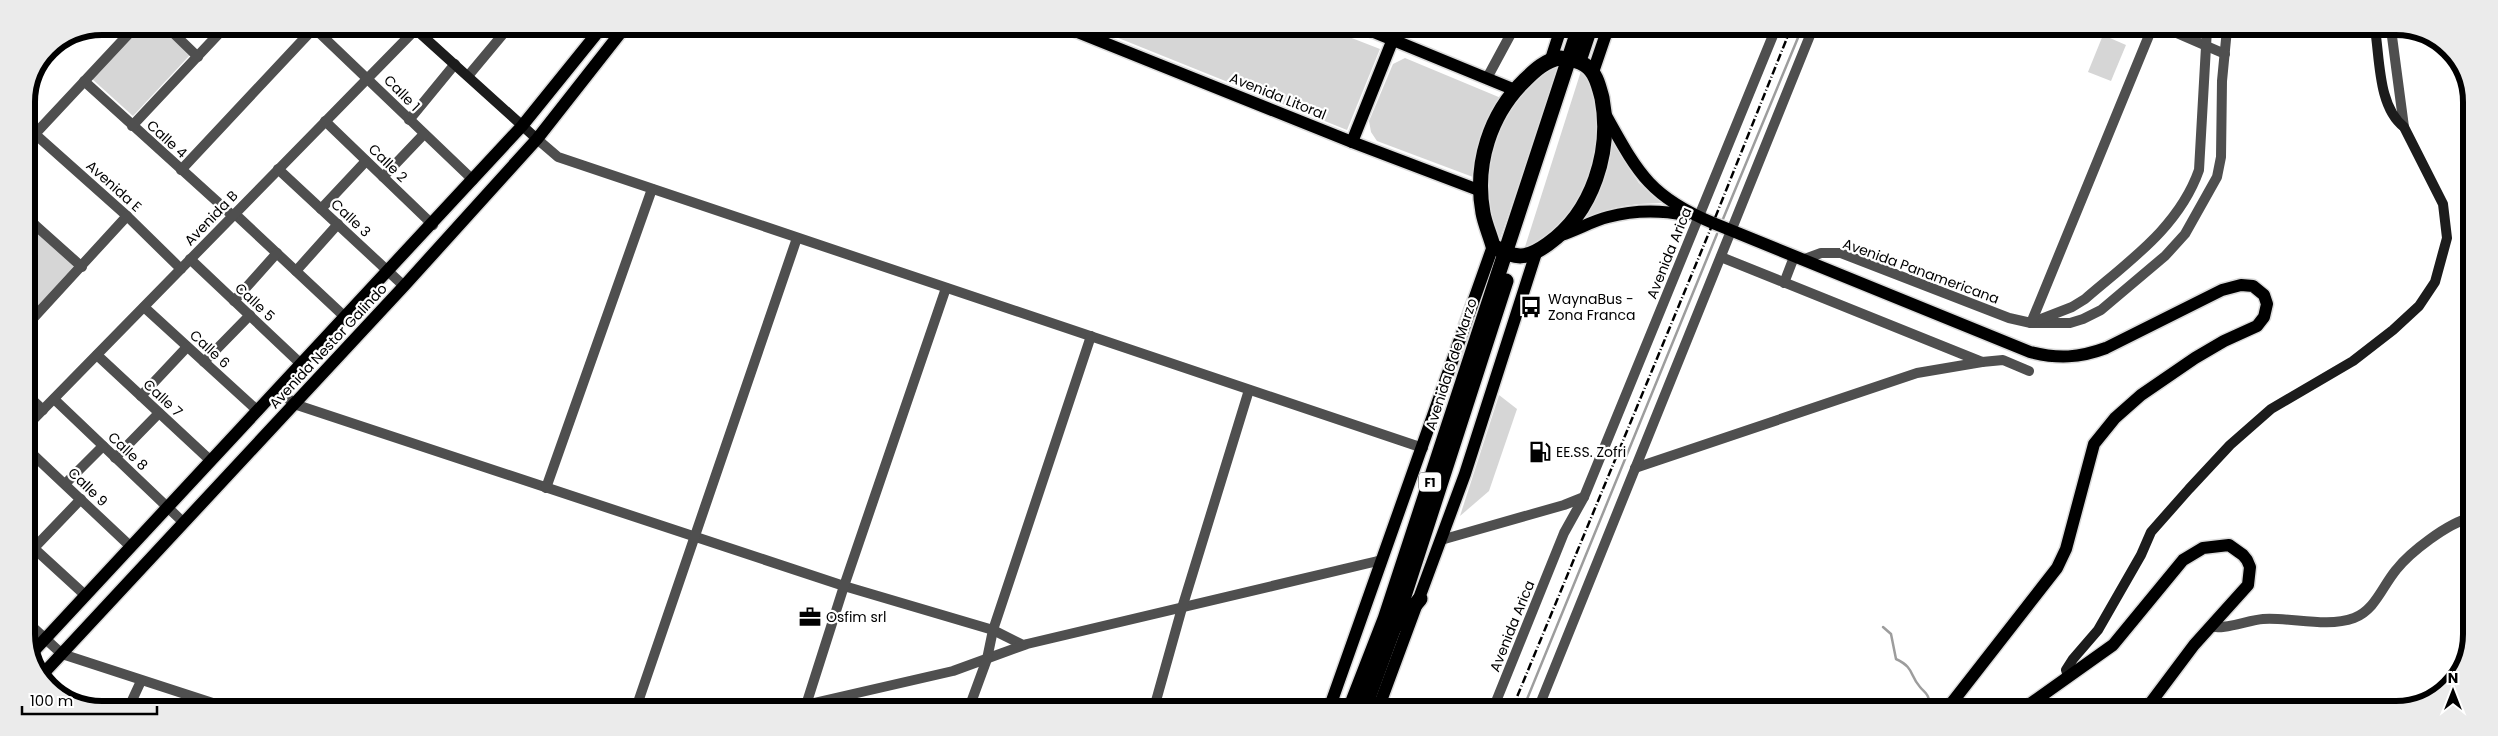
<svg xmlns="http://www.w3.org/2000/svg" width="2498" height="736" viewBox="0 0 2498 736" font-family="Poppins,sans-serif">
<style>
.green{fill:#d6d6d6}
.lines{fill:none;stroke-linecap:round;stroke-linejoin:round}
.stream{stroke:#9d9d9d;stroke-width:2.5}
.primary-casing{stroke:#dbdbdb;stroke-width:15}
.highway-casing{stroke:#dbdbdb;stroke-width:18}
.street{stroke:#4f4f4f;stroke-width:10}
.secondary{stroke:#1c1c1c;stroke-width:10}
.primary{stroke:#000;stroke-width:12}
.highway{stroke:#000;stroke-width:15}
.rail{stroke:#000;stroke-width:2.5;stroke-dasharray:8 2.5 1 2.5;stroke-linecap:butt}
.labels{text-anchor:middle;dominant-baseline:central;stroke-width:4.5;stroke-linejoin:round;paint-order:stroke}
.shield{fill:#fff;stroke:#4c4c4c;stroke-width:1}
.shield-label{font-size:12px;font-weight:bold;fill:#000}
.street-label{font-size:14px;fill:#000;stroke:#fff}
.poi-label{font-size:14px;fill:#000;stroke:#fff;text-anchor:start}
.rim{fill:none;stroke:#000;stroke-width:6}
</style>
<rect width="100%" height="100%" fill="#fff"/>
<!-- green -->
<g class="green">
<polygon points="141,26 159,26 190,55 133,116 91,78"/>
<polygon points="1091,27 1326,28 1380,49 1347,130"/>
<polygon points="2103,35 2126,45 2111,81 2088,72"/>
<polygon points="1405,58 1501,98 1478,147 1473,177 1377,141 1371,132 1369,121 1393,64"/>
<path d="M1561,64L1499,242C1496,234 1491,225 1489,217C1476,156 1504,91 1561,64Z"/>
<path d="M1581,71C1594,83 1595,97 1597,114C1604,167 1577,229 1524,250Z"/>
<path d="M1612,135L1628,167L1639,183L1663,203C1627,204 1615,206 1581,220C1599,194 1610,167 1612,135Z"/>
<polygon points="35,228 76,264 26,319 26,236"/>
<polygon points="1499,395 1517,409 1489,491 1460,516"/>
</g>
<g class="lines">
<!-- stream -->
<g class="stream">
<polyline points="1723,219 1802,28"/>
<path d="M1883,627L1891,634L1896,659C1915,668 1909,675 1920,687C1924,692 1928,693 1929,700L1938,706"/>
<polyline points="1525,704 1717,234"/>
</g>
<!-- primary casing -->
<g class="primary-casing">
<g id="primary">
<polyline points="1065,27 1352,142 1481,191"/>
<polyline points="1364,28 1515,90"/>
<polyline points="1551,59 1561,28"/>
<polyline points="1593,72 1608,28"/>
<path d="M1604,112C1637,171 1648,196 1713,223L2030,352C2058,359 2079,358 2106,348L2222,290L2241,285L2253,286L2264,295L2267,304L2264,317L2257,326L2224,341L2195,358L2141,395L2115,418L2094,444L2066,549L2057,568L1947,709"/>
<polyline points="1352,142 1393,39"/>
<path d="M1561,235C1577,230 1592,221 1608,217C1634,210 1660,210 1686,215"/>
<polyline points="32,653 522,126 602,27"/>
<polyline points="41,676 404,286 537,139 625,27"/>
<polyline points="1329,709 1493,246"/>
<polyline points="1378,709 1465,474 1536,253"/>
<polyline points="2023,709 2113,645 2183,560 2203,548 2229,545 2243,555 2247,560 2250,567 2248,585 2194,645 2146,709"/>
</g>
</g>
<!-- highway casing -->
<g class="highway-casing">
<g id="highway">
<polyline points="1581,55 1590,28"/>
<path d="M1560,58C1568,59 1578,60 1585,65C1596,72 1599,87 1602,98C1612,151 1593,212 1548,244C1527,259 1516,260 1493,246C1490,235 1485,224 1483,213C1474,164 1490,114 1525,80C1535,70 1546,60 1560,58Z"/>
<polyline points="1399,624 1420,599"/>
<polyline points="1350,709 1385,619 1579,28"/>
<polyline points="1364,709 1393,630 1506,281"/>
</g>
</g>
<!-- street -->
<g class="street">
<polyline points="166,26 198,57"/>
<polyline points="312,26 473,180"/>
<polyline points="2165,28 2225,54"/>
<polyline points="2391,29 2404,127"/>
<polyline points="468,76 509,27"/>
<polyline points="1487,78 1514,28"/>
<polyline points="84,81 233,216"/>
<polyline points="409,120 455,64"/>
<polyline points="325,121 433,225"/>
<polyline points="26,126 127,216 181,269"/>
<polyline points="132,126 226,26"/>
<polyline points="35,134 136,26"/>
<polyline points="537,139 558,157 1423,448"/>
<polyline points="278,169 404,286"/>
<polyline points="181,170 314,28"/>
<polyline points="383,177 424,134"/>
<polyline points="321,209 366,161"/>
<polyline points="235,214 345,317"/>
<polyline points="26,217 82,267"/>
<polyline points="26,231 34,224"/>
<polyline points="1721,257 1982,362 2003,360 2029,371"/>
<polyline points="190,259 301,364"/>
<polyline points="1802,260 1821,253 1841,253 2009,318 2031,323 2070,323 2083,319 2101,310 2165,256 2185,234 2217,177 2221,157 2222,81 2227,29"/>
<polyline points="296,271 338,224"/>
<polyline points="1784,283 1794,257"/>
<polyline points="234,301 277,253"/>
<polyline points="144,307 258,411"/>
<path d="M2036,321L2072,307L2085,299C2129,261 2179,227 2199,170L2207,29"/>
<polyline points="2031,323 2152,28"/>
<polyline points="26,326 127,216"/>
<polyline points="97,355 211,461"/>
<polyline points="204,362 250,315"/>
<polyline points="278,389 294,404 844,586 993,630 1023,645"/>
<polyline points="26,394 43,410"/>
<polyline points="141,396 187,347"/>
<polyline points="54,399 183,522"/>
<polyline points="26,427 416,29"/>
<polyline points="26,448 130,546"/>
<polyline points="115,458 159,413"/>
<polyline points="1635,468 1917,373 1982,362"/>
<polyline points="65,484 103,446"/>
<polyline points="546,488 652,189"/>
<polyline points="1441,540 1564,505 1584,497"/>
<polyline points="26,541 85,595"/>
<polyline points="34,548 81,499"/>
<polyline points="26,621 62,654 225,707"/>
<path d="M2211,626C2220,631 2249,620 2263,619C2292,617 2326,628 2354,618C2375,610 2382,587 2396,570C2410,552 2448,523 2470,518"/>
<polyline points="806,705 844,586 946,288"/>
<polyline points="129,707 141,681"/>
<polyline points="636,708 797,238"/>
<polyline points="792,708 953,671 1027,644 1382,560"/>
<polyline points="969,708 987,659 993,630 1091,336"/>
<polyline points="1154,708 1182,608 1249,390"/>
<polyline points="1493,709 1564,533 1584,497 1776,28"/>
<polyline points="1538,709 1813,28"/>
</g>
<!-- secondary -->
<g class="secondary">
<polyline points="413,27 537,139"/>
<path d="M2068,676L2066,670L2073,659L2098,630L2141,555L2151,532L2189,489L2230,445L2271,409L2353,361L2393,330L2419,306L2435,282L2447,238L2443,204L2404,127C2378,107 2380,59 2375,29"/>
</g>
<!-- primary -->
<use href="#primary" class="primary"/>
<!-- highway -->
<use href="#highway" class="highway"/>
<!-- rail -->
<polyline class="rail" points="1512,709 1713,223 1791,28"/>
</g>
<!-- icons -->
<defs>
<g id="bus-bare" transform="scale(1.725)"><path d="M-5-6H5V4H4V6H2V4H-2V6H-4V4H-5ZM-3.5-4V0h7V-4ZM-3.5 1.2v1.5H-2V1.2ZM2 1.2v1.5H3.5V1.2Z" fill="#000" stroke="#fff" stroke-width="2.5" paint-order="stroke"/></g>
<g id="fuel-bare" transform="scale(1.725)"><path d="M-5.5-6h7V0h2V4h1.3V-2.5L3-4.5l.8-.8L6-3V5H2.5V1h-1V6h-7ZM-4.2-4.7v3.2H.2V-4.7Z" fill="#000" stroke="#fff" stroke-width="2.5" paint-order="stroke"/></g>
<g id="office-bare" transform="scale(1.725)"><path d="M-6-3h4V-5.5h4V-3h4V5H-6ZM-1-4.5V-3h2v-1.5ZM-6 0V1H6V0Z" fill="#000" stroke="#fff" stroke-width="2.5" paint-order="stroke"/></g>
</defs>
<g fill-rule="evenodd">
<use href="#bus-bare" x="1531" y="307"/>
<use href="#fuel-bare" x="1540" y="452"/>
<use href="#office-bare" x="810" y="617"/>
</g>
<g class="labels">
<!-- shield labels -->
<rect class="shield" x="1419" y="472.5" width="22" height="19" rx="4"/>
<g class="shield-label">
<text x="1430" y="482">F1</text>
</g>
<!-- street labels -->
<g class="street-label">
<text transform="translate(402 93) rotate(45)">Calle 1</text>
<text transform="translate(1278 96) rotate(22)">Avenida Litoral</text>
<text transform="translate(167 139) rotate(42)">Calle 4</text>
<text transform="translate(388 163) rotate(44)">Calle 2</text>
<text transform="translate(114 186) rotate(42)">Avenida E</text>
<text transform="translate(211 218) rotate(-46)">Avenida B</text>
<text transform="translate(351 218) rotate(43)">Calle 3</text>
<text transform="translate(1669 253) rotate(-68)">Avenida Arica</text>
<text transform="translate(1921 271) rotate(20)">Avenida Panamericana</text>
<text transform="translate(255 302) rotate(43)">Calle 5</text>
<text transform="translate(328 346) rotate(-47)">Avenida Nestor Galindo</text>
<text transform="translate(210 349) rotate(43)">Calle 6</text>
<text transform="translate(1451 364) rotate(-72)">Avenida 6 de Marzo</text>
<text transform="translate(163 398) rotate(43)">Calle 7</text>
<text transform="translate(128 451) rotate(43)">Calle 8</text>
<text transform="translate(88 487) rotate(44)">Calle 9</text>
<text transform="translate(1512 626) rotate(-68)">Avenida Arica</text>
</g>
<!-- poi labels -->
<g class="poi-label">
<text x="1548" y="299">WaynaBus -<tspan x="1548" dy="16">Zona Franca</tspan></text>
<text x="1556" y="452">EE.SS. Zofri</text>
<text x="826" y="617">Osfim srl</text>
</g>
</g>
<!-- crop -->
<path d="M0 0H2498V736H0ZM102 35H2396A67 67 0 0 1 2463 102V634A67 67 0 0 1 2396 701H102A67 67 0 0 1 35 634V102A67 67 0 0 1 102 35Z" fill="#ebebeb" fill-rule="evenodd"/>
<path class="rim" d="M102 35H2396A67 67 0 0 1 2463 102V634A67 67 0 0 1 2396 701H102A67 67 0 0 1 35 634V102A67 67 0 0 1 102 35Z"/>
<!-- north arrow -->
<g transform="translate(2453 691)" stroke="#ffffff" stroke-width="4" paint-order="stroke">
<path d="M0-4L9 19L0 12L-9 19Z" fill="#000000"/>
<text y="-8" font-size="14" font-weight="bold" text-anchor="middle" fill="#000000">N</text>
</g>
<!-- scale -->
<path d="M22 706v8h135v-8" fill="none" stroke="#000000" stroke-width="2.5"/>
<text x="30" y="706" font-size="15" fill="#000000" stroke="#ffffff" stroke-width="4" paint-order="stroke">100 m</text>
</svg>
